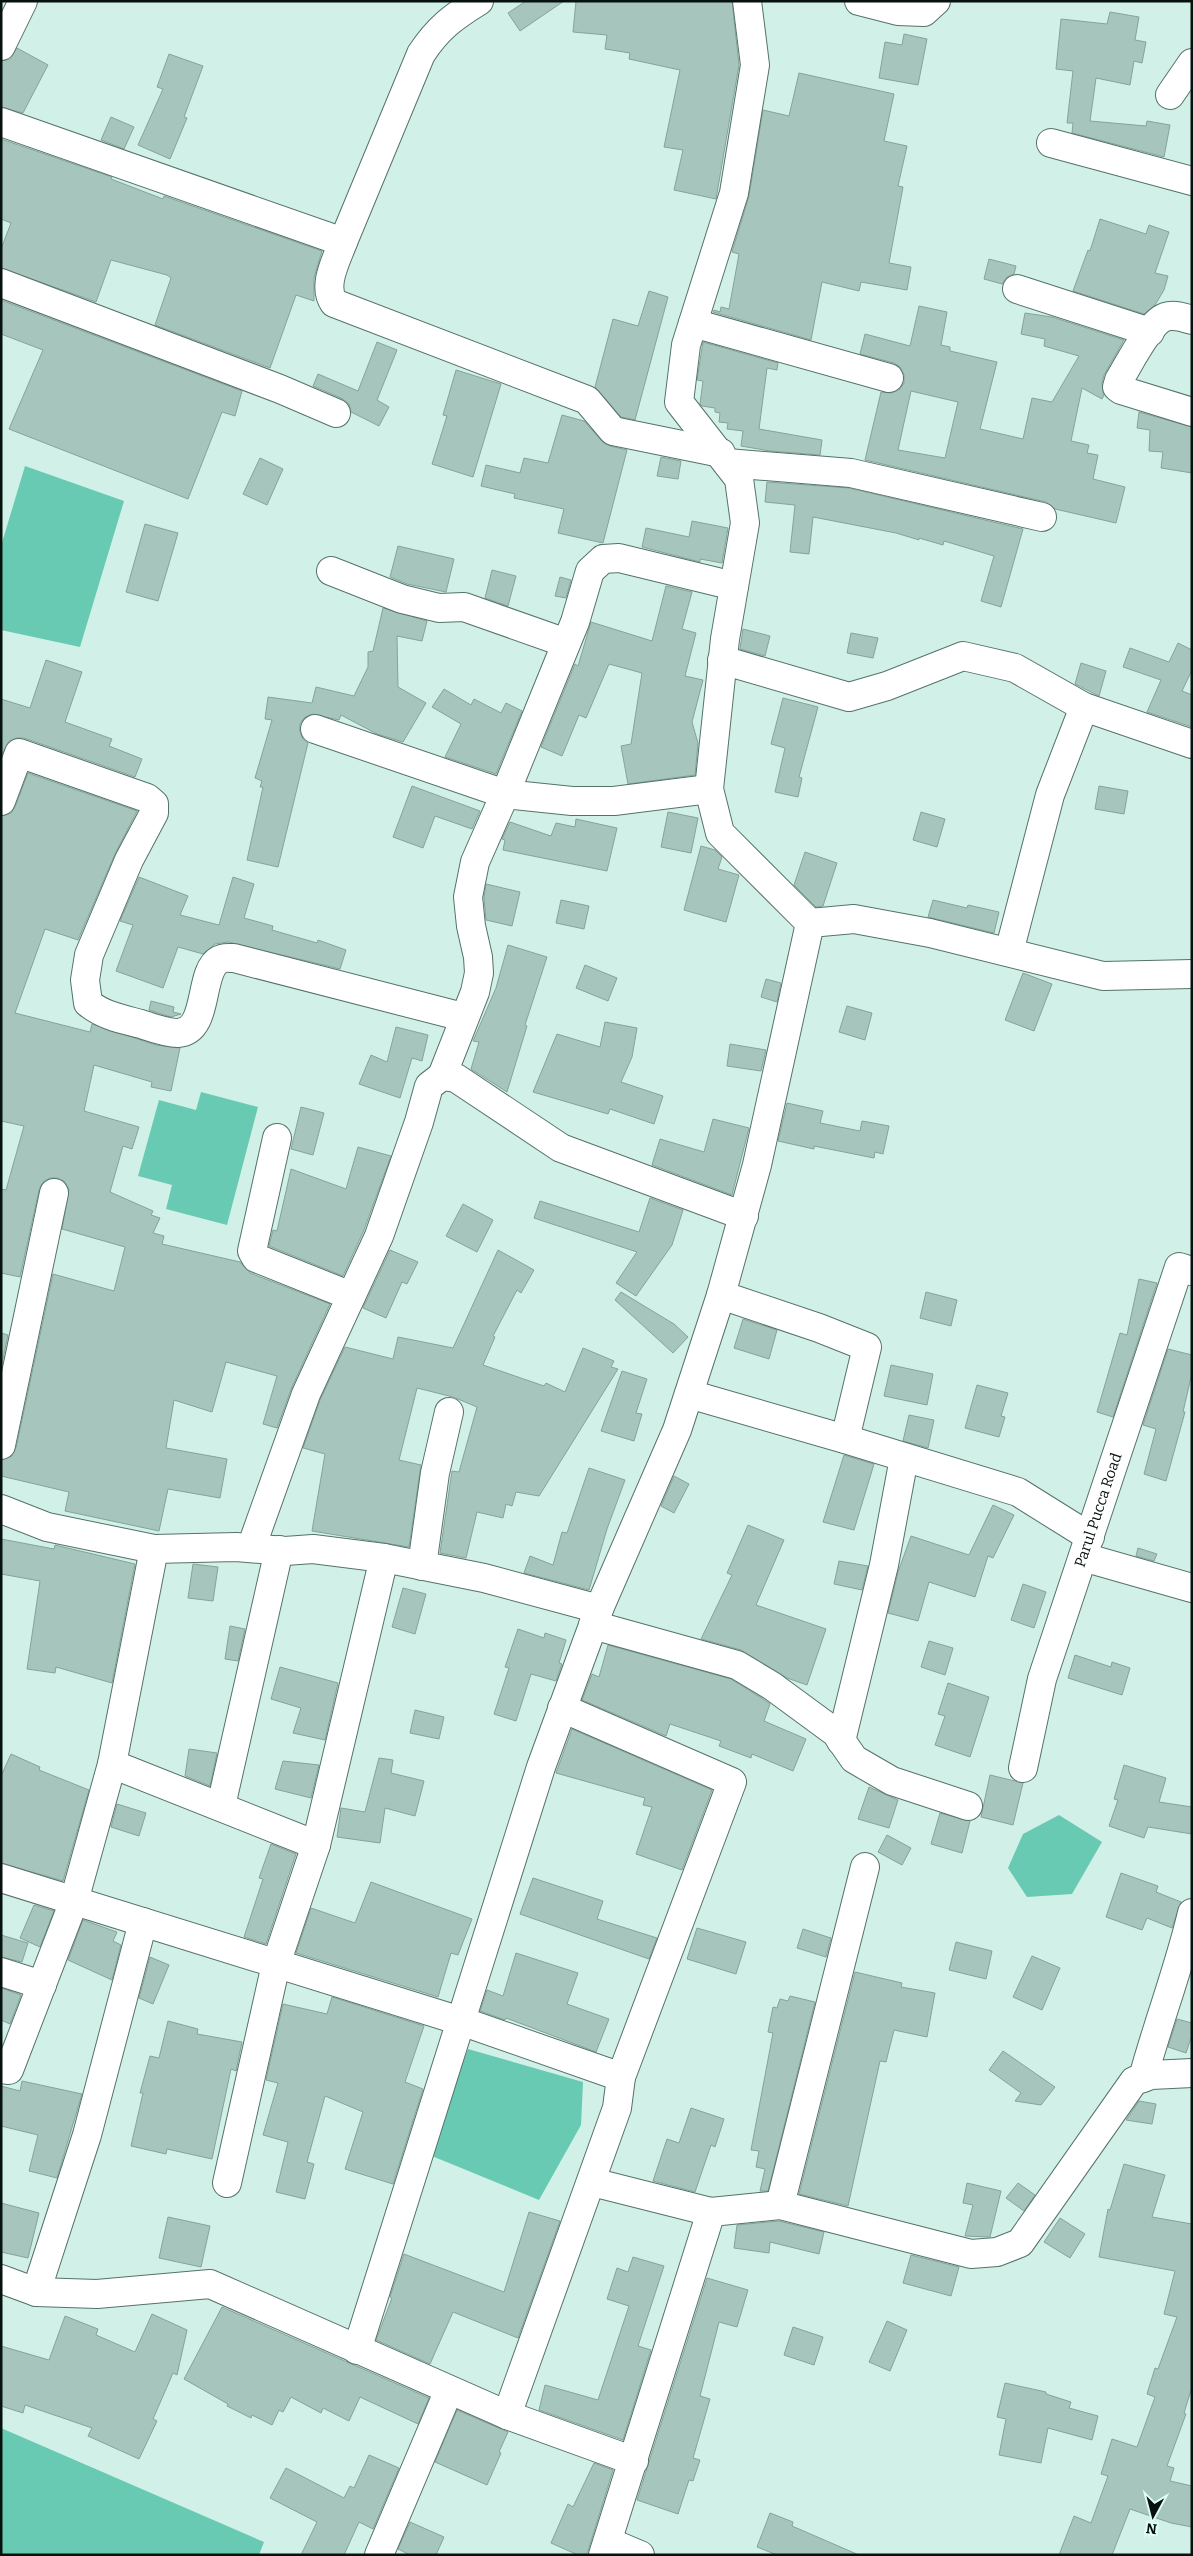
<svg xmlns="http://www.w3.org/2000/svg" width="1193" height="2556" viewBox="0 0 1193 2556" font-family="Bitter,serif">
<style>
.water{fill:#69cab3}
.building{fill:#a6c5bc;stroke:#85a39a;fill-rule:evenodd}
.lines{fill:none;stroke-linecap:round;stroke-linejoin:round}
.street-casing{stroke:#55726a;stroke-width:30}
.street{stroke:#fff;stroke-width:28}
.labels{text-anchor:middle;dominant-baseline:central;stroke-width:4;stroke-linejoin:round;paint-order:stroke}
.street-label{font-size:15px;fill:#07120f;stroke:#defef5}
</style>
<rect width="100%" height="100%" fill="#d1f1e8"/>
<!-- water -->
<g class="water">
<polygon points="25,466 124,501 80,647 1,630 1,546"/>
<polygon points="201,1092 258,1107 227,1225 166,1209 172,1185 138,1176 159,1100 196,1110"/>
<polygon points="1059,1815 1102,1842 1072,1894 1027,1897 1008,1868 1023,1834"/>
<polygon points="468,2049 583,2082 581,2125 539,2200 427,2154"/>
<polygon points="1,2428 264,2542 259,2555 1,2555"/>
</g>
<!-- building -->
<g class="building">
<polygon points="526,1 564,1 520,31 508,13"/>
<polygon points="576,1 732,1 739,65 716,199 674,190 683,150 664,147 680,70 629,59 630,53 605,49 607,35 573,32"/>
<polygon points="1110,12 1139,17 1135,40 1146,42 1142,63 1134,61 1130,85 1096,78 1090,121 1146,126 1147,121 1170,125 1164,157 1072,133 1073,123 1067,123 1073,71 1056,69 1061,19 1107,24"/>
<polygon points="904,34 927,39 918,85 879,78 885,42 902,45"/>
<polygon points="17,48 48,65 23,113 1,107 1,61 10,59"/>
<polygon points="169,54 203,66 184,117 187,118 170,159 138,145 163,89 157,87"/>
<polygon points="799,73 894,94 884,141 907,146 898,186 903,187 889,263 911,267 907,290 861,282 859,291 822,282 811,340 713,312 714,310 720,312 721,307 729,309 739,254 732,252 749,196 763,110 789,116"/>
<polygon points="111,117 134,127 124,149 101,140"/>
<polygon points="1,139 112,177 111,179 163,199 164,196 322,251 314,278 314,301 296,295 270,368 155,325 171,278 167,275 111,260 96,302 1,268 1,249 11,223 1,219"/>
<polygon points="1100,219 1146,234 1149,225 1169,232 1155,273 1168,276 1164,290 1155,305 1144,314 1073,291 1088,250 1090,251"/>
<polygon points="989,259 1016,266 1014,274 1007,277 1002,284 984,279"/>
<polygon points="649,291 668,297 635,420 621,417 595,387 613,319 638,326"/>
<polygon points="1,300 242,391 235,416 222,412 188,499 9,429 43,350 1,334"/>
<path d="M919,306L947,312L941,345L950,347V351L997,362L980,429L1023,439L1032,398L1052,402L1079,356L1044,346L1045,339L1021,334L1025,313L1052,317L1124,340L1104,375L1102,383L1104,395L1102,399L1082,388L1071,441L1089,445L1087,453L1098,455L1093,479L1125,487L1116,523L1055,509L1046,502L865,460L881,392L892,393L900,389L904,383V375L900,367L894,363L860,354L865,334L910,346ZM911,391L958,402L945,458L898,450Z"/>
<polygon points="377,342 397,350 377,400 389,407 379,426 351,412 349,404 343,399 313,386 318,374 358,391"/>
<polygon points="703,342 778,363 777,370 767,368 759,429 822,440 820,455 770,451 741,446 743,431 727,429 728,423 719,422 720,413 715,412 715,408 702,406 700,404 703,381 697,380"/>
<polygon points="456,370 501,384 473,477 432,464 447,416 443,415"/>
<polygon points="1139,412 1192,427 1192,473 1161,468 1163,452 1149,451 1150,430 1137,428"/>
<polygon points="562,415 584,421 602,441 610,446 627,450 603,543 558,533 564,509 514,498 515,494 481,486 486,465 520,473 524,458 548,463"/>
<polygon points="661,457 681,461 678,479 657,476"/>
<polygon points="260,458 283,469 267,505 243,494"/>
<polygon points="767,482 849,488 1023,529 1001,607 981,601 994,556 944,541 943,545 919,538 919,540 896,533 813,517 809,554 790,552 795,505 765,502"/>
<polygon points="692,521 728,528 722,563 700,559 700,562 642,547 646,528 689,537"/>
<polygon points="145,524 178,533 158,601 126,592"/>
<polygon points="398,546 454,559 446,592 407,584 390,577"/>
<polygon points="492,570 516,576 508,606 485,598"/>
<polygon points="560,577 571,580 566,598 555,596"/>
<polygon points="666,586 692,592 682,629 696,633 685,676 703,680 692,722 698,743 695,775 628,784 621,746 631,744 642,673 609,664 586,718 579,715 562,756 541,747 575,664 578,666 591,622 652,641"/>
<polygon points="383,608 427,621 422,641 397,636 398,687 426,703 403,742 377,734 341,715 339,720 312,714 304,718 300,724 300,732 303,739 308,743 278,867 247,860 263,787 260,787 262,781 255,778 272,720 265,719 268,697 312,703 316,687 354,696 368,667 368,652 373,651"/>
<polygon points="743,629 770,636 765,656 740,649"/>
<polygon points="851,633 878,638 873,658 847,653"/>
<polygon points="1178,643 1192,650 1192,670 1182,691 1192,695 1192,727 1147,712 1161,680 1123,667 1130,648 1169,662"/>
<polygon points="46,660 82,672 65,722 112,739 109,746 142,759 135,777 24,738 17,738 9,741 1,756 1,699 30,708"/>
<polygon points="1081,663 1106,671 1099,696 1075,684"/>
<polygon points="444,689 471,705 474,699 501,713 506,703 522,711 496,774 445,757 461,724 432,707"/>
<polygon points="783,698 818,707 799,777 802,778 798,797 775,792 785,748 771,744"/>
<polygon points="28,773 137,811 115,854 78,940 45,929 15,1013 90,1032 92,1024 156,1045 180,1048 171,1091 151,1087 152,1082 94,1065 84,1111 139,1127 132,1149 123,1146 110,1192 153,1211 151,1215 160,1218 153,1233 164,1236 162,1244 240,1262 250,1273 330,1304 292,1387 277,1428 263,1424 277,1376 226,1362 212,1412 174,1400 166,1448 227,1459 220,1498 168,1489 159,1531 65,1511 69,1492 1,1476 1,1460 12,1456 16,1448 53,1274 114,1291 125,1247 62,1229 69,1189 64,1181 57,1178 50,1178 43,1182 39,1190 20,1277 1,1273 1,1189 6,1190 24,1126 1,1121 1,816 11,813 15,807"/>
<polygon points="412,786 480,811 472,829 435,816 423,848 393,837"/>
<polygon points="1099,786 1128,791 1124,814 1095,809"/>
<polygon points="668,812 698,818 691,853 661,847"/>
<polygon points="921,812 945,819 937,847 913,840"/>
<polygon points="576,819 617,828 607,871 503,850 505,840 502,839 510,822 551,836 556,823 575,827"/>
<polygon points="701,846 715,850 722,857 718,869 739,875 726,922 684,910"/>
<polygon points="805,852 837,863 823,906 816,907 794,885"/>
<polygon points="139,877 188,896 180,915 219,925 233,877 254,884 244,918 273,926 272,930 317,943 318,940 346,950 340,969 228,942 215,944 203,954 178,947 163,988 116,971 133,925 120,921"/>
<polygon points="486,884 520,892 512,926 486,920 484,898"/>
<polygon points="561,900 589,906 584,929 556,923"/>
<polygon points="933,900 967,908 968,905 999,912 994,933 928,917"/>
<polygon points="508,945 547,957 525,1025 527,1026 507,1092 471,1069 479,1042 473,1041 496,988"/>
<polygon points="585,965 617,978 608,1001 576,988"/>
<polygon points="1023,973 1052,984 1034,1031 1005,1020"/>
<polygon points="766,979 781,983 777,1002 761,997"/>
<polygon points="151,1001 174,1007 173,1012 181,1014 171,1017 149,1010"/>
<polygon points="847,1006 872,1013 865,1040 839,1032"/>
<polygon points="605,1022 637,1028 632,1057 621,1082 663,1096 654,1124 610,1109 608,1114 533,1092 557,1034 600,1047"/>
<polygon points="396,1027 428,1035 422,1061 412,1058 400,1098 359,1084 371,1055 387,1062"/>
<polygon points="730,1044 766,1050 761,1071 727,1066"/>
<polygon points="787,1103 823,1111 820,1123 860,1131 862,1121 889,1126 883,1154 875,1152 874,1158 814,1146 814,1149 778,1141"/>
<polygon points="301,1107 324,1113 313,1155 291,1149"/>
<polygon points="713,1119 749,1128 732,1195 652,1165 660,1139 704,1152"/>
<polygon points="358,1147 391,1156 364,1230 343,1276 269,1246 273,1230 277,1231 291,1169 346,1189"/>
<polygon points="650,1198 683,1210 672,1245 636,1296 616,1283 637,1252 534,1218 540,1201 639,1232"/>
<polygon points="463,1204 493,1220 477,1252 446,1236"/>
<polygon points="390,1250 418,1262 407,1284 402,1282 386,1318 363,1308"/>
<polygon points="498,1250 534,1270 521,1293 517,1290 493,1336 495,1337 483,1365 544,1386 546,1383 565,1392 583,1348 614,1361 611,1367 618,1369 539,1496 516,1492 512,1506 506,1504 503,1518 477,1512 466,1558 440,1553 452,1471 459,1472 477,1407 453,1397 417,1388 399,1460 421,1465 409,1547 312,1531 325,1454 303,1448 320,1400 345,1347 393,1359 398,1337 453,1348"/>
<polygon points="1139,1279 1157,1283 1113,1417 1097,1412 1120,1333 1127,1335"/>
<polygon points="621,1292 674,1324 688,1337 673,1353 615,1300"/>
<polygon points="926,1292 957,1300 951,1326 920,1318"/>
<polygon points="743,1319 777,1330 769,1359 734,1348"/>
<polygon points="1,1333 8,1335 1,1368"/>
<polygon points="1168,1349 1192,1355 1192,1373 1183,1412 1185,1412 1166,1481 1144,1474 1156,1429 1143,1425"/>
<polygon points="891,1365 933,1374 927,1405 884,1396"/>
<polygon points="622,1371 647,1379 636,1413 642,1414 634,1441 601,1431"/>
<polygon points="977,1385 1008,1393 1001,1416 1005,1417 999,1437 965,1428"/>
<polygon points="909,1415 934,1420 928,1448 903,1441"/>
<polygon points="844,1455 874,1464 854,1530 823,1522"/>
<polygon points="589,1468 625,1480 607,1529 589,1590 524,1573 530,1556 553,1565 562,1532 567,1533"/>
<polygon points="674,1476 689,1484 674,1513 661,1506"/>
<polygon points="993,1505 1014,1515 993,1558 988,1556 975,1597 929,1582 918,1621 888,1613 898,1572 911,1536 969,1555"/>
<polygon points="748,1525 784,1540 756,1605 826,1629 807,1685 787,1678 741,1650 701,1639 732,1575 727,1573"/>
<polygon points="1,1539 54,1549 55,1545 135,1564 112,1683 56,1667 55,1673 27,1669 40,1581 1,1574"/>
<polygon points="1138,1548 1157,1554 1154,1561 1136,1556"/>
<polygon points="839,1561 868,1566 862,1590 834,1584"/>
<polygon points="193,1564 218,1567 213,1601 188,1598"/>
<polygon points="1023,1584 1046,1592 1034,1628 1011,1620"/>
<polygon points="403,1588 426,1594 415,1634 392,1627"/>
<polygon points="230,1626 245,1629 238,1661 225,1659"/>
<polygon points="518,1629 544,1638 545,1633 566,1640 559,1663 562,1664 556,1681 531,1674 516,1721 494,1714 509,1668 505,1667"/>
<polygon points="929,1641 953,1648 945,1675 921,1667"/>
<polygon points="608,1645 731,1679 763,1699 770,1704 764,1721 806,1739 793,1771 752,1754 751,1758 719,1746 721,1741 670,1724 666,1736 582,1700 592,1674 599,1677"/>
<polygon points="1075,1655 1111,1667 1112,1662 1130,1668 1122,1695 1068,1678"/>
<polygon points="280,1667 338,1683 325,1740 293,1733 301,1708 271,1699"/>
<polygon points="948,1683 989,1697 970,1757 935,1745 945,1716 938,1714"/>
<polygon points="415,1710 444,1717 439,1739 410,1733"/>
<polygon points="572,1729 712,1790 682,1870 636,1854 652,1807 643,1805 645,1798 556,1773"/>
<polygon points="189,1749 217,1753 210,1786 185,1776"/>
<polygon points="11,1754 40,1767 39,1770 89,1790 63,1881 1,1863 1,1776"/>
<polygon points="379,1758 393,1760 391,1773 424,1781 415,1816 385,1808 380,1843 337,1837 341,1808 365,1812"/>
<polygon points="283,1761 319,1765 311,1798 275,1789"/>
<polygon points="1124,1765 1166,1778 1159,1802 1192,1807 1192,1834 1148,1827 1144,1838 1109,1826 1118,1800 1114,1799"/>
<polygon points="990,1775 1023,1783 1013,1825 981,1817"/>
<polygon points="869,1787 898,1800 889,1828 858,1819"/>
<polygon points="117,1804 146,1813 139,1836 111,1827"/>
<polygon points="940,1813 970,1821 962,1853 931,1844"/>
<polygon points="887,1835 911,1848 902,1865 878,1852"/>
<polygon points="271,1844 296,1854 266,1944 244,1937 263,1879 259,1878"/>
<polygon points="1121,1873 1158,1886 1156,1892 1181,1902 1172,1928 1147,1918 1142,1930 1106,1917"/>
<polygon points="533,1878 603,1901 597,1919 657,1938 649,1959 520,1914"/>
<polygon points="371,1882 472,1919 458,1955 451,1953 438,1997 296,1953 311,1908 355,1923"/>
<polygon points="34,1905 54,1911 40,1947 20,1938"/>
<polygon points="83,1920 117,1932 113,1941 121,1945 112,1980 68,1960"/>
<polygon points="697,1928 746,1942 736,1974 687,1959"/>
<polygon points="803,1929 831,1938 826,1957 797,1948"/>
<polygon points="1,1935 28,1943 22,1962 1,1957"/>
<polygon points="956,1942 992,1951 986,1979 949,1970"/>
<polygon points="516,1953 578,1973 567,2004 609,2019 596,2052 506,2018 505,2020 480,2011 487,1990 503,1996"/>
<polygon points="1032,1956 1060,1968 1042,2010 1013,1997"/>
<polygon points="150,1957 169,1965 153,2004 139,1998"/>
<polygon points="855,1972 902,1983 901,1987 935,1993 927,2037 894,2030 886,2062 880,2061 848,2206 799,2194"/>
<polygon points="1,1988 21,1995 10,2024 1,2020"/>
<polygon points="790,1996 815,2002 768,2191 760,2191 765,2169 756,2167 759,2151 751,2150 773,2033 768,2032 773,2007 777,2008 780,1999 788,2001"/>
<polygon points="332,1997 424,2026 405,2082 423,2089 393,2184 345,2169 363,2112 325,2096 307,2162 314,2164 305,2199 276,2192 288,2142 263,2135 278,2083 266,2080 283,2004 327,2014"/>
<polygon points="1177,2019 1192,2023 1192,2035 1186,2053 1168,2047"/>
<polygon points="168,2021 198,2029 197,2034 242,2042 236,2071 231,2069 212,2159 167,2149 166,2154 131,2146 143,2093 140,2093 150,2056 159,2058"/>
<polygon points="1003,2051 1055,2087 1041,2105 1015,2101 1021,2093 989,2070"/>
<polygon points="22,2081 82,2094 57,2178 29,2171 38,2135 1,2126 1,2086 20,2091"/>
<polygon points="1139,2101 1156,2104 1152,2124 1126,2120"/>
<polygon points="691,2108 724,2119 715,2147 711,2145 695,2192 653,2181 667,2139 679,2143"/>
<polygon points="1124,2164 1165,2175 1152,2217 1192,2224 1192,2387 1184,2413 1186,2414 1167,2466 1174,2468 1170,2481 1192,2486 1192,2527 1171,2523 1130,2509 1112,2555 1059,2555 1074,2516 1091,2523 1108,2476 1101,2474 1112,2439 1137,2447 1155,2397 1147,2394 1155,2368 1158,2369 1177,2317 1164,2314 1175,2271 1099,2257 1108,2209 1110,2210"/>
<polygon points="967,2183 1001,2191 990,2237 965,2236 973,2205 963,2203"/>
<polygon points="1018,2183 1035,2195 1024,2211 1006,2198"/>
<polygon points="1,2203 39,2213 28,2258 1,2252"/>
<polygon points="529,2212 560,2221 518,2338 453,2312 430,2364 376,2340 392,2298 390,2297 404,2254 504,2292"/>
<polygon points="168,2217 210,2226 201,2267 159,2258"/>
<polygon points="1060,2218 1085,2234 1070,2258 1044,2242"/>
<polygon points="779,2221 824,2232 819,2254 770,2242 769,2253 734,2248 737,2225"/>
<polygon points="911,2255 959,2267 951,2296 903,2283"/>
<polygon points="633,2257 664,2266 638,2346 651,2350 623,2440 539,2410 545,2385 598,2400 629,2306 607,2299 617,2268 628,2272"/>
<polygon points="707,2278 748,2290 737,2327 719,2322 700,2396 710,2399 693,2458 700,2460 693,2481 689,2480 678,2514 637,2500"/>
<polygon points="222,2307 429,2398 418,2424 360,2397 349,2421 323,2408 321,2413 291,2397 283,2412 279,2410 272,2425 252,2415 251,2418 227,2406 228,2404 184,2379"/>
<polygon points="152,2314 187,2330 177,2375 173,2373 153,2419 157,2421 139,2459 88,2436 92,2428 25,2405 23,2413 1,2406 1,2346 49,2360 65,2316 98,2329 96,2335 135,2352"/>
<polygon points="887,2321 907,2330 890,2371 869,2362"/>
<polygon points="793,2327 823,2337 814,2365 784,2355"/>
<polygon points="1005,2383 1046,2392 1046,2394 1071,2402 1069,2408 1098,2416 1092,2440 1048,2428 1041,2463 999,2455 1006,2419 997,2417"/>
<polygon points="457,2410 508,2432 499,2452 501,2453 487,2485 435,2462"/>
<polygon points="369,2455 399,2468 373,2529 359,2522 344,2555 301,2555 317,2522 270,2498 286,2468 344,2498 350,2486 354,2488"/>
<polygon points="594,2463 613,2470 588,2551 586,2555 578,2555 551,2543 568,2504 573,2507"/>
<polygon points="770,2513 793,2522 792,2526 859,2555 777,2555 757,2547"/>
<polygon points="410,2522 444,2537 436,2555 410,2555 398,2549"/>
</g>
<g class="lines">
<!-- street casing -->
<g class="street-casing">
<g id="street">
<polyline points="859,1 898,11 924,12 936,1"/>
<polyline points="1,46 23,1"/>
<polyline points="1170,95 1192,63"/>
<path d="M1,122L343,242C336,261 322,286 334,303L587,400L613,431L721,453"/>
<polyline points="1051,143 1192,181"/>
<path d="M343,242L421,54C438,28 453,17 479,1"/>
<polyline points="1,283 280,389 336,413"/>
<polyline points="1017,289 1150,332"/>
<path d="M1192,320C1183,317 1174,314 1165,317C1149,323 1128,366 1119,380L1117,387L1121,390L1192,412"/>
<polyline points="693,323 889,378"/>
<polyline points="727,463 851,473 1042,517"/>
<polyline points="331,571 402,599 439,608 464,607 566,643"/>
<polyline points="722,660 849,697 887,686 963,656 1015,668 1084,707 1192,744"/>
<polyline points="315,729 505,794 572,801 614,801 709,789"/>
<path d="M1,801L19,753L147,798L154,804V813L129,860L89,955L85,980L88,1003C104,1016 122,1019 141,1024C153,1028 166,1033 178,1033C210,1031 198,972 219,960C223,957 229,958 234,958L463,1017"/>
<polyline points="810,923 854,919 930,933 1103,976 1192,974"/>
<polyline points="1009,952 1050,795 1084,707"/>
<polyline points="442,1076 475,992 479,973 478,957 471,926 468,897 475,862 505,794 575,622 590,571 603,559 619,558 734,586"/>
<polyline points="277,1138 252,1251 256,1258 351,1296"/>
<polyline points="721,1295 819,1328 867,1347 845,1439"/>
<polyline points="689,1394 845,1439 1018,1492 1090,1537"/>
<polyline points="1,1445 54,1193"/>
<polyline points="1,1509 47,1527 154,1549"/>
<polyline points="251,1548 306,1394 379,1236 419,1122 429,1086 442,1076 456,1078 561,1148 744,1216"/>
<polyline points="1083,1557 1192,1588"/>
<polyline points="422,1566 435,1473 449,1412"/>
<polyline points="593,1625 737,1665 772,1686 836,1733 854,1759 892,1781 968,1806"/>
<polyline points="841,1741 884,1565 904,1458"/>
<path id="s1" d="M1023,1768L1042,1679L1179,1267L1192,1271"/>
<polyline points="221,1806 279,1550"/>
<polyline points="316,1845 384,1558"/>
<polyline points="1,1878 461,2021 621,2077"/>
<polyline points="1,1972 42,1985"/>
<polyline points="1,2069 9,2070 74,1901 112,1764"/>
<path d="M1143,2078C1158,2022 1179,1969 1192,1913"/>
<polyline points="592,2182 711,2212 780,2205 971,2254 997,2252 1020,2243 1134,2081 1151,2075 1192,2073"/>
<polyline points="227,2183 276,1964 316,1845 112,1764 154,1549 236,1547 285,1551 313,1549 384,1558 484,1578 599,1609"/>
<polyline points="780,2205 865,1867"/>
<polyline points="1,2279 36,2292 97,2294 210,2284 507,2415 634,2461"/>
<polyline points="36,2292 87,2135 143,1922"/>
<polyline points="357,2350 541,1767 599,1609 677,1430 721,1295 757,1165 810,923 720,833 709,789 725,639 745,523 739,479 679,402 686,345 734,193 755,65 747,1"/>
<polyline points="507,2415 617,2108 621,2077 732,1782 562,1708"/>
<polyline points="609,2542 640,2555"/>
<polyline points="379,2555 449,2390"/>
<polyline points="603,2555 711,2212"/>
</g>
</g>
<!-- street -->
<use href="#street" class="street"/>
</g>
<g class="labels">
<!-- street labels -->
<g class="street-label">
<text stroke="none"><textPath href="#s1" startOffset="269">Parul Pucca Road</textPath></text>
</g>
</g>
<!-- border -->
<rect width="1193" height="2556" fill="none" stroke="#07120f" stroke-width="5"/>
<!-- north arrow -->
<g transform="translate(1153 2516) rotate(187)" stroke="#defef5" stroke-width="4" paint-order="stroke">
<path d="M0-4L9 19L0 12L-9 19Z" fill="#07120f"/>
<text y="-8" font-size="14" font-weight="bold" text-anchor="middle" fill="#07120f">N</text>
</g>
</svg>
